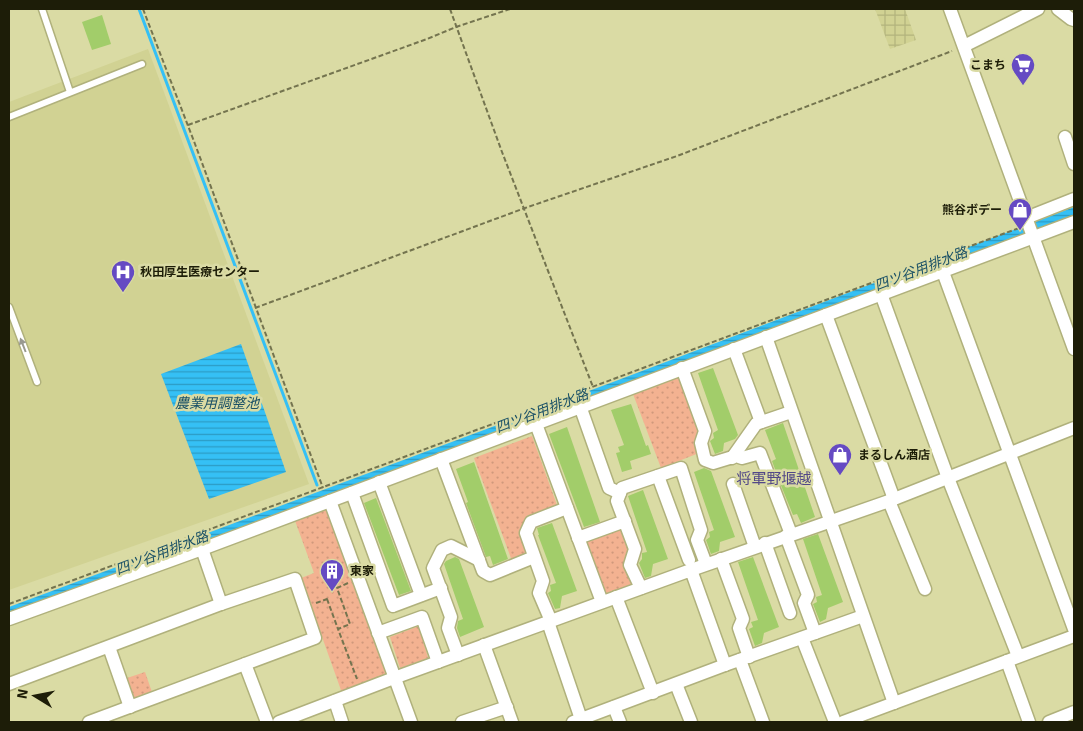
<svg xmlns="http://www.w3.org/2000/svg" width="1083" height="731" viewBox="0 0 1083 731" font-family="Signika,'Noto Sans JP',sans-serif">
<style>
.built{fill:#d1d293}
.industrial{fill:url(#industrial-grid)}
.park{fill:url(#park-dots)}
.water{fill:url(#water-rules)}
.lines{fill:none;stroke-linecap:round;stroke-linejoin:round}
.stream{stroke:#35c0f5;stroke-width:3}
.building{fill:#a2cd6a}
.lane-casing{stroke:#b0b17c;stroke-width:9}
.street-casing{stroke:#b0b17c;stroke-width:15}
.path{stroke:#74744f;stroke-width:2;stroke-dasharray:5 2.5;stroke-linecap:butt}
.lane{stroke:#fff;stroke-width:6}
.street{stroke:#fff;stroke-width:12}
.oneway{fill:#999990}
.labels{text-anchor:middle;dominant-baseline:central;stroke-width:5;stroke-linejoin:round;paint-order:stroke}
.poi-label{font-size:12px;font-weight:bold;fill:#1d1d08;stroke:#dadba4;text-anchor:start}
.water-label{font-size:14px;font-style:italic;fill:#1b5166;stroke:#dadba4}
.quarter-label{font-size:15px;fill:#524887;stroke:#dadba4}
</style>
<defs>
<pattern id="industrial-grid" width="8" height="8" patternUnits="userSpaceOnUse" patternTransform="scale(1.25)"><rect width="8" height="8" fill="#d1d293"/><path d="M0 4h8M4 0v8" fill="none" stroke="#b3b47d"/></pattern>
<pattern id="park-dots" width="8" height="8" patternUnits="userSpaceOnUse" patternTransform="scale(1.25)"><rect width="8" height="8" fill="#f3b291"/><path d="M2 2h.1M6 6h.1" fill="none" stroke="#d0997c" stroke-width="1.8" stroke-linecap="round"/></pattern>
<pattern id="water-rules" width="6" height="5" patternUnits="userSpaceOnUse" patternTransform="scale(1.25)"><rect width="6" height="5" fill="#35c0f5"/><path d="M0 2.5h6" fill="none" stroke="#2c9bc4"/></pattern>
</defs>
<rect width="100%" height="100%" fill="#dadba4"/>
<!-- built -->
<polygon class="built" points="148,49 309,484 9,590 9,102"/>
<!-- industrial -->
<polygon class="industrial" points="875,9 905,9 916,40 890,49"/>
<!-- park -->
<g class="park">
<polygon points="679,376 699,432 699,453 661,468 633,394"/>
<polygon points="532,436 557,505 527,516 521,535 527,555 512,561 474,458"/>
<polygon points="326,506 387,676 342,693 301,578 314,573 294,518"/>
<polygon points="621,527 629,549 634,585 605,596 584,541"/>
<polygon points="419,626 428,658 400,668 390,637"/>
<polygon points="145,672 153,695 136,700 131,698 124,679"/>
</g>
<!-- water -->
<g class="water">
<polygon points="1074,207 1074,217 324,499 9,614 9,607 613,382"/>
<polygon points="241,344 286,472 209,499 161,374"/>
</g>
<g class="lines">
<!-- stream -->
<polyline class="stream" points="139,9 317,485"/>
</g>
<!-- building -->
<g class="building">
<polygon points="102,15 111,44 92,50 82,22"/>
<polygon points="713,368 738,435 735,439 724,443 723,451 715,454 710,441 714,438 713,433 718,430 698,373"/>
<polygon points="631,404 646,446 648,445 651,454 630,461 632,469 622,472 616,453 620,452 618,447 624,445 611,410"/>
<polygon points="783,423 815,517 801,523 797,514 793,515 780,483 772,461 776,459 765,430"/>
<polygon points="567,427 600,522 584,527 549,434"/>
<polygon points="474,462 508,559 493,565 490,556 486,557 466,503 468,502 456,469"/>
<polygon points="704,468 711,471 735,537 720,542 719,551 711,554 706,540 710,537 709,532 714,530 694,472"/>
<polygon points="643,490 668,559 653,564 651,576 645,578 639,563 642,559 642,553 647,552 628,496"/>
<polygon points="376,498 411,591 399,595 364,503"/>
<polygon points="552,523 577,591 562,596 560,608 555,609 548,593 551,591 550,585 556,583 538,535 539,535 537,528"/>
<polygon points="818,534 843,602 828,608 826,619 820,622 813,604 817,602 816,597 822,595 803,539"/>
<polygon points="455,557 459,559 484,627 460,637 457,628 458,621 463,619 444,564 446,561"/>
<polygon points="753,557 779,627 764,633 762,643 755,646 749,629 753,627 751,622 758,620 738,562"/>
</g>
<g class="lines">
<!-- lane casing -->
<g class="lane-casing">
<g id="lane">
<polyline points="42,9 70,92"/>
<polyline points="9,117 142,64"/>
<polyline points="9,307 37,382"/>
</g>
</g>
<!-- street casing -->
<g class="street-casing">
<g id="street">
<polyline points="950,9 1074,349"/>
<polyline points="1058,9 1071,19 1074,20"/>
<polyline points="964,46 1038,9"/>
<polyline points="1065,137 1074,164"/>
<polyline points="1026,218 1074,199"/>
<polyline points="943,272 1074,629"/>
<polyline points="881,294 948,478 1018,656"/>
<polyline points="826,315 894,499"/>
<polyline points="766,337 894,703"/>
<polyline points="734,349 761,422"/>
<polyline points="682,368 705,431 701,443 705,460 713,463 736,456 742,458 760,453 791,534"/>
<polyline points="580,406 609,488 620,493"/>
<polyline points="536,424 602,602"/>
<polyline points="732,458 756,424 791,412"/>
<polyline points="441,459 483,571 490,575 534,557"/>
<polyline points="658,476 689,560"/>
<polyline points="379,482 421,595"/>
<polyline points="733,484 755,547"/>
<polyline points="352,493 393,606 441,588"/>
<polyline points="330,501 411,722"/>
<polyline points="889,501 925,589"/>
<polyline points="786,536 808,595 804,603 815,633"/>
<polyline points="578,538 625,521"/>
<polyline points="765,543 790,613"/>
<polyline points="202,549 221,604"/>
<polyline points="721,559 743,619 739,628 749,657"/>
<polyline points="691,570 889,501 1074,428"/>
<polyline points="641,588 630,565 635,549 617,501 622,488 681,468 701,530 697,540 706,564"/>
<polyline points="616,597 653,693"/>
<polyline points="9,619 202,549 1074,222"/>
<polyline points="551,621 539,593 543,581 526,533 531,522 567,508"/>
<polyline points="548,622 581,719"/>
<polyline points="378,633 422,617 438,662"/>
<polyline points="802,638 835,722"/>
<polyline points="484,645 512,722"/>
<polyline points="109,647 130,707"/>
<polyline points="458,655 448,628 451,617 433,568 442,550 451,546 479,560"/>
<polyline points="740,660 763,722"/>
<polyline points="1007,661 1029,722"/>
<polyline points="245,664 267,722"/>
<polyline points="9,684 221,604 295,579 315,638 89,722"/>
<polyline points="676,684 691,722"/>
<polyline points="335,701 342,722"/>
<polyline points="614,707 620,722"/>
<polyline points="279,722 394,678 691,570 725,665"/>
<polyline points="462,722 507,707"/>
<polyline points="573,722 725,665 863,616"/>
<polyline points="843,722 1074,636"/>
<polyline points="1049,722 1074,712"/>
</g>
</g>
<!-- path -->
<g class="path">
<polyline points="143,9 195,144 323,488"/>
<polyline points="450,9 502,152 593,387"/>
<polyline points="188,125 427,39 456,27 510,9"/>
<polyline points="255,308 525,208 677,156 952,51"/>
<polyline points="348,583 337,588 350,624 338,629 357,679"/>
<polyline points="327,599 338,629"/>
<polyline points="316,603 330,598"/>
<polyline points="9,604 1019,228"/>
</g>
<!-- lane -->
<use href="#lane" class="lane"/>
<!-- street -->
<use href="#street" class="street"/>
</g>
<!-- one-way arrows -->
<defs><path id="oneway-solid" d="M-6-.8H1V-3.2L6.5 0L1 3.2V.8H-6Z" transform="scale(1.25)"/></defs>
<use class="oneway" href="#oneway-solid" transform="translate(23 345) rotate(-111)"/>
<!-- icons -->
<defs>
<g id="supermarket-pin" transform="scale(1.25)"><path d="M0 17L-7.5 6A9.5 9.5 0 1 1 7.5 6Z" fill="#654ac3" stroke="#dadba4"/><path d="M-6-5.5h2.5l.6 2H6L4.5 2H-2.5L-4.4-4H-6ZM-1.5 3.2a1.3 1.3 0 1 0 .1 0ZM3 3.2a1.3 1.3 0 1 0 .1 0Z" fill="#fff"/></g>
<g id="shop-pin" transform="scale(1.25)"><path d="M0 17L-7.5 6A9.5 9.5 0 1 1 7.5 6Z" fill="#654ac3" stroke="#dadba4"/><path d="M-5-2.5h2.3a2.7 3.5 0 0 1 5.4 0H5L5.5 6h-11ZM-1.5-2.5h3a1.5 2.3 0 0 0-3 0Z" fill="#fff"/></g>
<g id="hospital-pin" transform="scale(1.25)"><path d="M0 17L-7.5 6A9.5 9.5 0 1 1 7.5 6Z" fill="#654ac3" stroke="#dadba4"/><path d="M-5-5h3v3.5h4V-5h3V5h-3V1.5h-4V5h-3Z" fill="#fff"/></g>
<g id="building-pin" transform="scale(1.25)"><path d="M0 17L-7.5 6A9.5 9.5 0 1 1 7.5 6Z" fill="#654ac3" stroke="#dadba4"/><path d="M-4-6H4V6H1V3H-1V6H-4ZM-2.5-4.3h1.7v1.8h-1.7ZM.8-4.3h1.7v1.8H.8ZM-2.5-1h1.7V.8h-1.7ZM.8-1h1.7V.8H.8Z" fill="#fff"/></g>
</defs>
<g fill-rule="evenodd">
<use href="#supermarket-pin" x="1023" y="65"/>
<use href="#shop-pin" x="1020" y="210"/>
<use href="#hospital-pin" x="123" y="272"/>
<use href="#shop-pin" x="840" y="455"/>
<use href="#building-pin" x="332" y="571"/>
</g>
<g class="labels">
<!-- poi labels -->
<g class="poi-label">
<text x="1006" y="65" text-anchor="end">こまち</text>
<text x="1002" y="210" text-anchor="end">熊谷ボデー</text>
<text x="140" y="272">秋田厚生医療センター</text>
<text x="858" y="455">まるしん酒店</text>
<text x="350" y="571">東家</text>
</g>
<!-- water labels -->
<g class="water-label">
<text transform="translate(921 269) rotate(-21)">四ツ谷用排水路</text>
<text x="217" y="403">農業用調整池</text>
<text transform="translate(542 411) rotate(-21)">四ツ谷用排水路</text>
<text transform="translate(162 553) rotate(-21)">四ツ谷用排水路</text>
</g>
<!-- quarter labels -->
<g class="quarter-label">
<text x="774" y="479">将軍野堰越</text>
</g>
</g>
<!-- border -->
<rect width="1083" height="731" fill="none" stroke="#1d1d08" stroke-width="20"/>
<!-- north arrow -->
<g transform="translate(35 696) rotate(280)" stroke="#dadba4" stroke-width="4" paint-order="stroke">
<path d="M0-4L9 19L0 12L-9 19Z" fill="#1d1d08"/>
<text y="-8" font-size="14" font-weight="bold" text-anchor="middle" fill="#1d1d08">N</text>
</g>
</svg>
